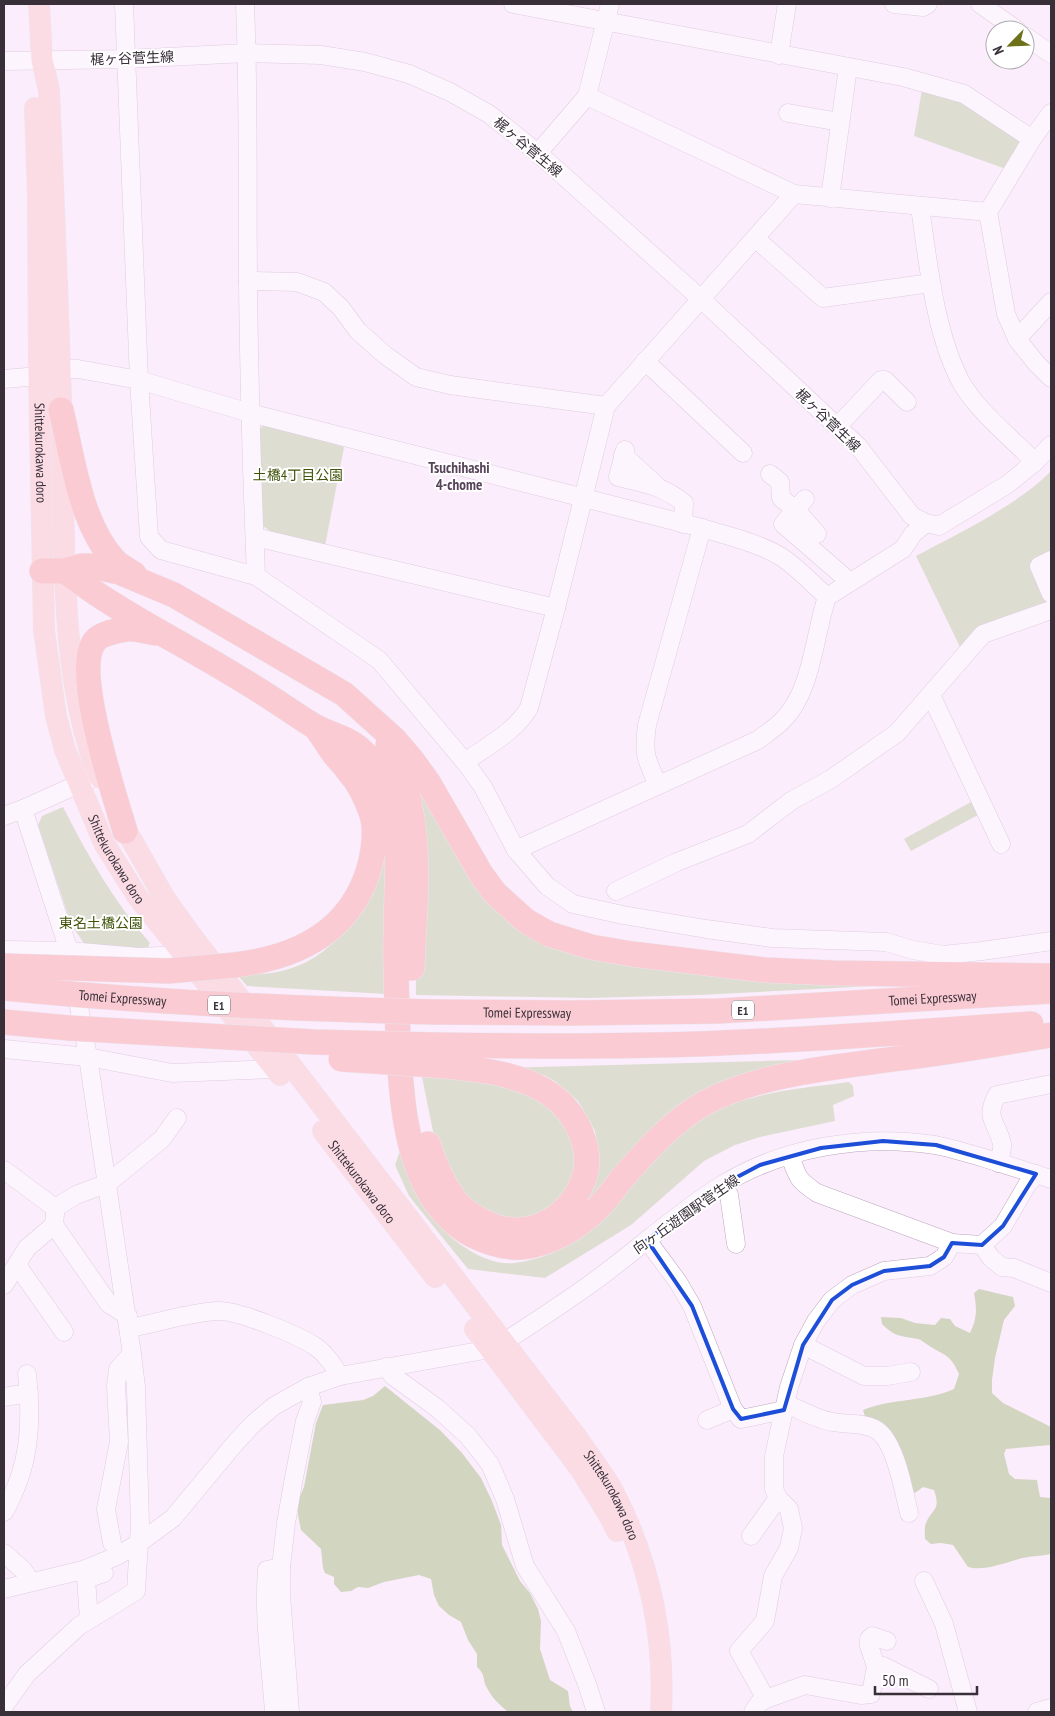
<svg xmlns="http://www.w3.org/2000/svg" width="1055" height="1716" viewBox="0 0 1055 1716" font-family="'PT Sans Narrow','Noto Sans JP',sans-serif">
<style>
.green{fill:#b9cb9e}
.forest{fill:#a1b877}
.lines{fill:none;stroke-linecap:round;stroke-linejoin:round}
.minor-casing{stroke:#bba5be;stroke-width:19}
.major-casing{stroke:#dbdadb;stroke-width:22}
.highway-casing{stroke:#dbdadb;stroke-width:26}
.minor{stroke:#fff;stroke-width:18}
.major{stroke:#fbc8c6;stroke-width:21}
.highway{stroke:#f8a3a0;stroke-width:25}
.highway-bridge-casing{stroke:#dbdadb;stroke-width:26;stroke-linecap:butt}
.highway-bridge{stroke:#f8a3a0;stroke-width:25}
.marked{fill:none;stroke:#1d4ed8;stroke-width:4;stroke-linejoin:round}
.labels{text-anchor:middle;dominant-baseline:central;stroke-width:4;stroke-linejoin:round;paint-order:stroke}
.shield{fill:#fff;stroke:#746d74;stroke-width:1}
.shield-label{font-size:12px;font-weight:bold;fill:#382f39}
.street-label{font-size:14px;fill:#382f39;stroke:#fff}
.park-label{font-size:14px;fill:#3f5309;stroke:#fff}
.neighbourhood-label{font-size:15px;font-weight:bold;fill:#574359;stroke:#fff}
</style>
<rect width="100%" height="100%" fill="#fcedfd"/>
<!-- green -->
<g class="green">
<polygon points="922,90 968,105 1019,138 1022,149 1006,169 914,136"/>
<polygon points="266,424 344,447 325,546 273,533 263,526 257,430"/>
<path d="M1051,471V600L976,628L960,647L916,556C959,533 1018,505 1051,471Z"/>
<polygon points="414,776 523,929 874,986 699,995 588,998 416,995"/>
<polygon points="971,802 978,815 911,851 904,839"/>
<path d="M63,807C88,856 114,902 150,943L147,950L87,948L71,924L38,825L42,816Z"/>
<path d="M386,849V994L247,986L235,972C271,979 312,967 336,939C343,931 348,919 353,910C364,889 375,869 386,849Z"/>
<polygon points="839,1059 718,1092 565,1225 597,1166 598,1147 595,1131 578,1101 556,1082 544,1075 503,1068"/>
<polygon points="422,1077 473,1081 518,1090 551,1108 570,1134 577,1167 565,1195 544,1213 518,1219 489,1215 462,1196 434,1136"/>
<path d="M849,1082L853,1086L854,1096L833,1105L835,1121L760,1137L735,1145L704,1161L631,1225L545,1278L468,1269L409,1196L395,1165L401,1148C407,1164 414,1179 420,1194C423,1200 425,1208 430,1214C446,1238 485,1267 515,1263C545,1259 578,1244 599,1223C630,1192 655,1152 690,1127C739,1092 791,1090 849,1082Z"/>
</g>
<!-- forest -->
<g class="forest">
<path d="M979,1289L1013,1297L1015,1306L1004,1320L995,1358L992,1380V1393L1003,1403L1051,1427V1445L1006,1449L1004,1454L1009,1474L1015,1479L1037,1480L1040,1497L1051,1498V1554C1042,1556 1032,1556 1023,1558C1006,1562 984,1572 968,1567L953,1545L941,1543L931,1544L925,1539C925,1534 924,1527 926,1523C933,1507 941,1511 934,1490L923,1487L915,1493L908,1485L866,1420L863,1410C892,1398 925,1402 954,1389L959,1374C950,1353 944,1356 928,1345C924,1343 922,1340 918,1339C901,1336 895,1337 882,1324L881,1317L901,1318L915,1323L935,1325L941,1318L950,1319L955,1326L970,1333C977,1319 977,1309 974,1293Z"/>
<path d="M385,1386L441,1431L462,1453L481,1478L492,1501L501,1525L502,1545L520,1581L530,1593L538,1609L541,1621L540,1649L550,1680L568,1691L570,1706L573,1712H508C500,1705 492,1698 487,1688C482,1679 486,1675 477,1667V1654L468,1640L461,1622L449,1615L439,1606L434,1595L431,1579L419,1575L384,1582L368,1588L358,1587L351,1591L341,1592L334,1584V1577L325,1573L323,1568L321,1549L301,1530L298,1515V1501L304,1487L316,1423L323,1405L363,1400L373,1396Z"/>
</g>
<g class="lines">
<!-- minor casing -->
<g class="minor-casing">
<g id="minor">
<polyline points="124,4 139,380 149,537 161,550 256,576 379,660 465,762 483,787 516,850 547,886 573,904 623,915 706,929 772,938 886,942 913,950 943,955 982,951 1051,941"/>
<path d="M245,4C249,96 247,188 248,280C249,379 252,477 256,576"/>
<polyline points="513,4 903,77 964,94 1032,139"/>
<polyline points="894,4 923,7 928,4"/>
<polyline points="980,4 1017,30"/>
<polyline points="1025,36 1051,54"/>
<polyline points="779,55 787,4"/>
<polyline points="4,61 127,59 247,53 321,55 365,62 409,74 450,92 489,114 538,153 701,299 858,446 912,516 926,523 939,526 1008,484 1035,462 1051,445"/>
<polyline points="587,96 794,194 988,212"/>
<polyline points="788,113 840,122"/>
<polyline points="1051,113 1032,139 988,212 1006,314 1017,339 1036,363 1051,378"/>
<polyline points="538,153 587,96 610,4"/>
<polyline points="830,198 848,67"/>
<path d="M920,207C928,262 935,335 962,384C978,411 1012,439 1035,462"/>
<polyline points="755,238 823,298 931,283"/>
<polyline points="248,281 297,282 324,292 341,308 358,331 385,355 416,377 450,385 606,406"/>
<polyline points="1017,339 1051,302"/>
<polyline points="645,361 743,453"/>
<path d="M60,369H78L139,380L250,413L702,528C728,536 756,542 780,556C797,567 812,583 827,597"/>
<polyline points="4,379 39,376"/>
<polyline points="837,427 881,380 885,380 907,402"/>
<path d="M625,450L618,477C644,483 663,486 684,503L683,524"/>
<polyline points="623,455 656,485"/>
<polyline points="770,474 780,482 781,498 796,510 817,534"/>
<polyline points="805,499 783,524 850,582"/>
<polyline points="255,537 556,608"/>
<polyline points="1051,560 1039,566 1051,594"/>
<polyline points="931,695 1001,844"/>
<path d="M465,762C487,746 515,732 529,708L556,608L606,406L794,194"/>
<path d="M658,785C646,759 643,754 647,725L702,528"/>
<polyline points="4,816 23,809 90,779"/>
<path d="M516,850L758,740C766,734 775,728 782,721C812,692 814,636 827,597L903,549L913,534L926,523"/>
<polyline points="616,891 677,862 748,834 791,801 831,779 897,733 983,634 1051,610"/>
<polyline points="4,950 69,951 139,957 183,955"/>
<polyline points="4,1049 88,1057 172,1073 276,1069"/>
<path d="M790,1156C798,1178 797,1179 817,1193L952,1243L982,1245L1003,1226L1027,1185L1036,1174"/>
<path d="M998,1163C1000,1157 1003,1149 1002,1144C997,1121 984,1120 997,1095L1051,1084"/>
<polyline points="4,1170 55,1208"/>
<polyline points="722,1185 729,1195 736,1244"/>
<polyline points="55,1208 76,1195 108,1183 162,1139 177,1118"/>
<polyline points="54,1225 109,1304 128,1316"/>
<polyline points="647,1240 678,1282 692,1306 733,1409 741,1419 784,1410"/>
<polyline points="982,1245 991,1258 1002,1267 1014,1268 1051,1283"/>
<polyline points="17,1265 64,1332"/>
<polyline points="4,1285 27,1248 54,1225 55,1214"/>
<path d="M129,1328C159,1323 189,1312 219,1311C240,1311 298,1335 316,1347C326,1354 333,1365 340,1376"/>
<polyline points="803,1345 864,1376 887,1376 911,1372"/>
<polyline points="386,1367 393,1376 437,1408 468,1436 490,1464 505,1499 525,1566 566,1631 587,1684 596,1712"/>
<polyline points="4,1397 29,1393"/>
<path d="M786,1404C801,1410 818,1420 833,1422C847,1425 862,1422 875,1429C895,1439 904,1492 909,1513"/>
<polyline points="707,1420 733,1409"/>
<path d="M4,1512C9,1504 12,1496 16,1487C31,1451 31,1413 27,1374"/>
<polyline points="751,1536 778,1498"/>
<polyline points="112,1543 106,1509 119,1442 116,1386 118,1369 132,1354"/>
<polyline points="4,1553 23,1570 31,1582"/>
<polyline points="924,1581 944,1624 968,1712"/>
<path d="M4,1589L83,1570L117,1556L139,1543L173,1518L237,1441L254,1423L274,1406L308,1387L340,1376L490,1349L504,1342C532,1324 561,1305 589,1285C634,1253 675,1214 722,1185C783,1147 864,1134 935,1145C956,1149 977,1156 997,1162C1015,1168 1033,1173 1051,1179"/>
<polyline points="89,1619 86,1579 104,1573"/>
<polyline points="876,1666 869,1646 869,1639 872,1636 887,1641"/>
<polyline points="766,1699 805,1685 861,1695 871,1694 876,1666 883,1666 929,1689"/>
<polyline points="4,1706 27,1674 79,1626 136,1591 140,1524 136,1387 132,1354 88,1057 69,951 23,809"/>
<path d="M274,1712C271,1665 263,1618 267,1570L281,1567"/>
<polyline points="290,1712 281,1595 281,1567 286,1523 293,1483 305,1421 312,1402 308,1387"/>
<polyline points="753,1712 759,1703 766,1699 739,1651 765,1621 773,1576 789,1548 793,1528 789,1509 778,1498 774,1489 774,1456 789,1387 803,1345 816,1321 832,1300 852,1285 884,1271 930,1266 944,1257 952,1243"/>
<polyline points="1037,1712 1051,1708"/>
</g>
</g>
<!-- major casing -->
<g class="major-casing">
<g id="major">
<path d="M39,4L42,60L49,90C54,206 59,321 62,437C65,546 59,676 99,777"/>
<path id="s1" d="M35,108L38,196L39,376L44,630L56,716L65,750L104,843L137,896L280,1075"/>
<path id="s2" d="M118,816L164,897L191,935L578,1439C590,1457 604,1474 614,1493C649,1561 665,1636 661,1712"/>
<path id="s3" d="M323,1131L435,1277"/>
<polyline points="475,1329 581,1470 610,1517 617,1531"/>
</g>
</g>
<!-- highway casing -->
<g class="highway-casing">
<g id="highway">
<path d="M61,410C73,458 80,524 115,561C120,566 128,570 134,574"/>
<polyline points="42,571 65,571 82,566 92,566 119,572 174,595 344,694 394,739 412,760 428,782 481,874 495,893 526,921 549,934 591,947 632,954 765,970 833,973 1051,976"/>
<path d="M65,571C119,613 181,642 239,678C263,692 286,708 309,723C327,735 347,736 362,751C377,765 386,784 391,804C402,845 396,889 396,932C395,967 397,1002 398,1038C401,1087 403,1141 426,1186C435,1205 453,1225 472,1235C490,1244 509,1250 530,1246C559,1240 587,1222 606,1199C613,1191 618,1183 625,1175C648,1149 672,1122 703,1104C759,1073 838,1067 901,1058C952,1052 1001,1043 1051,1035"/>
<path d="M388,745C426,812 415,894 412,968"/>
<path d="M125,831C115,797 72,669 95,641C100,634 118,630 127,629C136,628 148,632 157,633"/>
<path d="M235,965C299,957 352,931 370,865C374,848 377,828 371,812C366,798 359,783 349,772C345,766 339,760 334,754C328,746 323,737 317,729"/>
<path id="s4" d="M435,1012L573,1013L719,1011L1051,991"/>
<polyline points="4,1022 69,1028"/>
<path d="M436,1045C531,1046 626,1047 721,1043C824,1039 928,1031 1031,1024"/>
<path d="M428,1144C434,1163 442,1182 454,1199C461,1209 474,1217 484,1222C524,1242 567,1222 583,1181C595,1150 576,1112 550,1094C516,1071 472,1069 433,1065"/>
</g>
</g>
<!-- minor -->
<use href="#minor" class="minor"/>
<!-- major -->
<use href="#major" class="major"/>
<!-- highway -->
<use href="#highway" class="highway"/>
<!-- highway-bridge casing -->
<g class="highway-bridge-casing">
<g id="highway-bridge">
<polyline points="4,966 168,971 235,965"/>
<path id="s5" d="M4,988C147,1002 291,1009 435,1012"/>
<polyline points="69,1028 314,1042 436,1045"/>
<polyline points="341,1059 433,1065"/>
</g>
</g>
<!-- highway-bridge -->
<use href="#highway-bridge" class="highway-bridge"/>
</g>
<!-- marked area -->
<path d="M0 0H1055V1716H0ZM883,1141L936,1145L1036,1174L1003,1226L982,1245L952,1243L944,1257L930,1266L884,1271L852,1285L832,1300L803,1345L784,1410L741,1419L733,1409L692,1306L647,1240L722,1185L760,1165L821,1148Z" fill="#fcedfd" fill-opacity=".55" fill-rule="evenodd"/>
<path class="marked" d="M883,1141L936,1145L1036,1174L1003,1226L982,1245L952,1243L944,1257L930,1266L884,1271L852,1285L832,1300L803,1345L784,1410L741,1419L733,1409L692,1306L647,1240L722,1185L760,1165L821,1148Z"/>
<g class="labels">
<!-- shield labels -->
<g class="shield">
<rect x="208" y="995.5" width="22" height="19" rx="4"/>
<rect x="732" y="1000.5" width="22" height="19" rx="4"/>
</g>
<g class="shield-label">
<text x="219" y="1005">E1</text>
<text x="743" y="1010">E1</text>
</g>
<!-- street labels -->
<g class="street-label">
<text transform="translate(132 58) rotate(-2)">梶ヶ谷菅生線</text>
<text transform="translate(528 147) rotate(40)">梶ヶ谷菅生線</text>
<text transform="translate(828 420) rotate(44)">梶ヶ谷菅生線</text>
<text stroke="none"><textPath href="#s1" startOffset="345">Shittekurokawa doro</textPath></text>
<text stroke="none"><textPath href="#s1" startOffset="765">Shittekurokawa doro</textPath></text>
<text stroke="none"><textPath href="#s5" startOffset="119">Tomei Expressway</textPath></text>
<text stroke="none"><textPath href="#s4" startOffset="498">Tomei Expressway</textPath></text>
<text stroke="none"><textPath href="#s4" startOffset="92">Tomei Expressway</textPath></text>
<text stroke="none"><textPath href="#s3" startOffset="64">Shittekurokawa doro</textPath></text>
<text transform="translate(686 1214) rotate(-35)">向ヶ丘遊園駅菅生線</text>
<text stroke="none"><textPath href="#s2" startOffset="841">Shittekurokawa doro</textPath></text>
</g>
<!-- park labels -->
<g class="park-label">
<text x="298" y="475">土橋4丁目公園</text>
<text x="101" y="923">東名土橋公園</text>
</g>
<!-- neighbourhood labels -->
<g class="neighbourhood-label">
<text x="459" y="467">Tsuchihashi<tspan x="459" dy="17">4-chome</tspan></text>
</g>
</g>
<!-- border -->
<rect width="1055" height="1716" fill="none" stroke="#382f39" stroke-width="10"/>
<!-- north arrow -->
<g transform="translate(1010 45) rotate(246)"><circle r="24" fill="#ffffff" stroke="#afacb0"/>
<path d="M0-4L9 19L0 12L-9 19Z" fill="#6d7117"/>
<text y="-8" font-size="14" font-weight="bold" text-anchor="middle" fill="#382f39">N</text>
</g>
<!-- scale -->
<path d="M875 1686v8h102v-8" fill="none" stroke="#382f39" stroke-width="2.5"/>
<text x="882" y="1686" font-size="15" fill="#382f39" stroke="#ffffff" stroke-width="4" paint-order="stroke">50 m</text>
</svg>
